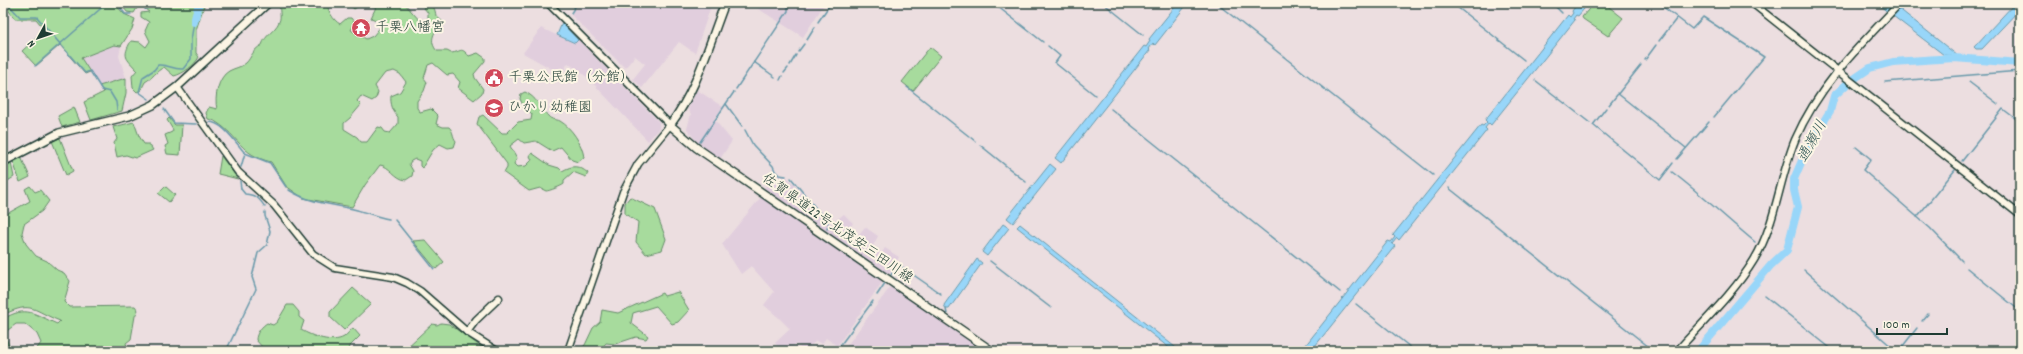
<svg xmlns="http://www.w3.org/2000/svg" width="2023" height="354" viewBox="0 0 2023 354" font-family="Dekko,'Klee One',sans-serif">
<style>
.built{fill:#e1cedd}
.green{fill:#a7db9d;stroke:#638c68;fill-rule:evenodd}
.water{fill:#98d6f9;stroke:#6899aa}
.lines{fill:none;stroke-linecap:round;stroke-linejoin:round}
.stream{stroke:#6899aa;stroke-width:1.5}
.river{stroke:#98d6f9;stroke-width:8}
.minor-casing{stroke:#1f3d34;stroke-width:9}
.major-casing{stroke:#1f3d34;stroke-width:10}
.minor{stroke:#fcf5e5;stroke-width:6}
.major{stroke:#fcf5e5;stroke-width:7}
.labels{text-anchor:middle;dominant-baseline:central;stroke-width:4;stroke-linejoin:round;paint-order:stroke}
.poi-label{font-size:14px;fill:#1f3d34;stroke:#fcf5e5;text-anchor:start}
.street-label{font-size:14px;fill:#1f3d34;stroke:#fcf5e5}
.water-label{font-size:15px;font-style:italic;fill:#375c5b;stroke:#fcf5e5}
</style>
<rect width="100%" height="100%" fill="#ecdee0"/>
<filter id="ink" filterUnits="userSpaceOnUse"><feTurbulence type="fractalNoise" baseFrequency=".025" numOctaves="2"/><feDisplacementMap in="SourceGraphic" scale="8" xChannelSelector="R" yChannelSelector="G"/><feConvolveMatrix kernelMatrix="1 2 1 2 8 2 1 2 1" color-interpolation-filters="sRGB"/></filter>
<g filter="url(#ink)">
<!-- built -->
<g class="built">
<polygon points="576,3 712,3 695,53 679,42 642,88 633,79 645,64 635,56 625,68 571,15 577,5"/>
<polygon points="749,3 825,3 803,37"/>
<polygon points="541,28 574,43 578,40 659,122 659,128 648,141 587,77 568,63 561,74 523,53"/>
<polygon points="114,45 121,46 119,56 126,78 99,86 81,58"/>
<polygon points="697,90 723,107 714,119 732,141 720,159 697,142 687,129 691,114 688,109"/>
<polygon points="780,176 787,177 830,225 844,214 853,223 845,234 854,240 865,227 878,236 872,248 881,254 885,248 899,257 889,275 763,189 774,178"/>
<polygon points="761,197 883,281 837,346 826,338 822,344 816,341 804,351 796,344 787,351 782,351 775,343 790,329 778,317 764,305 774,292 751,266 741,274 722,244"/>
<polygon points="891,286 986,351 843,351"/>
</g>
<!-- green -->
<g class="green">
<polygon points="3,3 114,3 124,14 135,19 132,29 121,46 114,45 81,58 90,72 85,74 60,45 36,66 22,51 45,30 36,19 15,19"/>
<polygon points="120,3 140,3 134,13 127,12"/>
<path d="M147,3H205L196,30V53L199,57C195,65 183,74 174,76L164,67C156,71 153,78 145,82L141,90L137,92L133,88L132,76L137,70C126,58 122,57 131,41L140,42L146,47L150,41L145,31L149,22L141,17V13L149,12L145,9Z"/>
<path d="M281,3H327C328,11 333,20 340,24L347,18H351L355,23L351,30L366,39L373,36L382,25L381,22L371,18L376,7L360,5L354,9L347,3H404L421,22H424L428,19V13L424,8L425,4C434,4 435,9 436,16L443,22V24C434,30 428,41 437,51H447L451,53C462,52 460,46 469,56L478,53L485,58V61L474,74L475,78L483,89L482,93L474,100L458,88L460,82L453,74L447,75L433,63L428,65L424,78L427,82L424,91L417,101V108L420,112L431,109L438,116L436,124L443,127H449C454,132 452,136 456,141L454,147L448,148L440,144L433,150L422,168L420,166V161L415,159L411,161L409,164L413,171L412,176L406,180C395,179 390,166 380,165L365,185L352,207L303,198L286,186L271,162C239,154 240,137 216,122C214,120 211,120 208,119L206,113L209,107L217,109C214,98 218,77 229,71C234,68 242,67 246,63C252,57 252,50 262,45C265,35 275,31 279,22C282,16 278,9 281,3ZM394,71L400,74L406,82L400,92L391,96C390,103 393,112 398,117V124L390,133L385,132L382,128L378,127L367,142H361L357,137L344,129V123L350,118L361,105L357,101L361,96L372,101L376,98L378,92L375,86L385,73Z"/>
<polygon points="1594,3 1604,3 1623,18 1608,36 1583,19 1582,17"/>
<polygon points="930,47 941,56 913,91 902,82"/>
<polygon points="126,78 126,93 122,111 91,120 84,102 104,92 99,86"/>
<path d="M525,92C536,97 540,107 548,116C551,120 556,119 560,121C572,128 582,144 584,157L578,162L572,160L561,147L552,151L536,141L524,143L519,139L510,146L517,158L514,164L517,167L526,166L532,160L530,156L532,153L549,165L559,168L562,171C573,165 578,165 588,173L586,177L573,172L564,180V184C562,186 549,191 546,191L540,188L529,191L504,173L507,168V164L477,124L479,117L483,115L502,133H507L518,122L531,120L532,114L524,107L520,99L521,94Z"/>
<polygon points="74,107 80,122 62,127 58,116"/>
<polygon points="169,118 175,125 182,125 180,155 167,154 165,146 168,144 165,135 172,132 173,130 167,120"/>
<polygon points="134,122 139,136 144,144 149,144 153,150 135,158 126,155 117,157 114,143 117,139 113,127"/>
<polygon points="60,138 73,171 66,175 52,141"/>
<polygon points="221,156 238,179 218,174"/>
<polygon points="21,157 30,177 20,182 13,161"/>
<polygon points="11,163 14,177 3,184 3,167"/>
<path d="M30,186L35,192L40,190L49,201L42,211L24,224L22,233L26,244L36,256L47,261L57,270L64,273L70,281L64,302L69,307L135,306L138,310L135,316L131,339L126,343L127,347L142,351H35L41,343L37,334L25,324H16L4,333L11,351H3V319C27,305 34,314 57,324L60,321C33,311 33,300 3,315V216L30,201L25,189Z"/>
<polygon points="165,186 175,195 169,202 158,193"/>
<polygon points="630,197 655,209 666,239 662,250 646,254 636,242 638,222 625,214 625,203"/>
<polygon points="425,240 444,262 436,269 413,241"/>
<polygon points="353,288 371,304 344,330 330,317 330,312"/>
<path d="M678,292L689,310L678,322L672,324L656,306L633,313L631,323L648,336L646,339L636,337L615,344L606,343C599,353 590,351 578,351L585,345L593,328L600,322L602,310L618,313L662,293L664,296Z"/>
<path d="M287,305H293L299,312V317L304,321L301,330C312,336 332,344 344,337C347,335 350,330 353,328L360,336L350,346L349,351H263V348L256,340C256,333 262,326 267,323L273,325L277,322Z"/>
<polygon points="441,323 449,324 487,351 395,351 398,349 404,350 432,324 437,325"/>
</g>
<!-- water -->
<g class="water">
<polygon points="1178,3 1188,3 1155,45 1153,43 1149,49 1150,50 1061,163 1055,158 1144,46 1146,47 1150,41 1149,39"/>
<polygon points="1578,3 1589,3 1578,16 1576,15 1573,19 1575,20 1491,125 1489,123 1485,128 1487,130 1399,240 1397,238 1392,244 1395,246 1311,351 1301,351 1388,241 1391,242 1395,237 1393,235 1481,125 1483,126 1487,122 1485,120 1568,15 1570,17 1573,13 1572,11"/>
<polygon points="1876,3 1892,3 1958,56 1944,55"/>
<polygon points="2015,3 2020,3 2020,9 1982,49 1976,49 1974,47"/>
<polygon points="562,23 578,40 575,43 557,35"/>
<polygon points="1050,164 1056,169 1013,223 1007,218"/>
<polygon points="1003,224 1009,228 987,256 982,252"/>
<polygon points="1020,224 1180,351 1173,351 1017,227"/>
<polygon points="977,259 982,263 949,309 946,309 944,305"/>
</g>
<g class="lines">
<!-- stream -->
<g class="stream">
<polyline points="7,3 20,17 37,17 85,73 90,71 102,90 110,92 116,102 117,110"/>
<polyline points="117,3 125,14 131,14"/>
<polyline points="993,3 1043,42"/>
<polyline points="1103,3 1143,35"/>
<polyline points="1216,3 1433,175"/>
<polyline points="1452,3 1524,60"/>
<polyline points="1552,3 1562,13"/>
<polyline points="1658,3 1692,29 1703,17 1764,57 1714,117"/>
<polyline points="145,9 162,3"/>
<polyline points="571,13 576,5 574,3"/>
<polyline points="818,22 831,3"/>
<polyline points="807,40 815,27"/>
<polyline points="1659,41 1677,18"/>
<polyline points="1048,46 1060,56 1055,63 1095,95"/>
<polyline points="798,52 804,44"/>
<polyline points="1951,55 1954,58"/>
<polyline points="1645,60 1656,45"/>
<polyline points="754,62 775,77"/>
<polyline points="790,65 796,55"/>
<polyline points="35,66 107,3"/>
<polyline points="784,73 788,68"/>
<polyline points="780,80 782,76"/>
<polyline points="1535,80 1590,123"/>
<polyline points="1885,82 2020,71"/>
<polyline points="1969,82 1998,104"/>
<polyline points="907,87 975,141"/>
<polyline points="736,89 788,11 788,3"/>
<polyline points="1617,93 1686,148"/>
<path d="M149,99L139,92L143,77L154,70L158,65C168,64 173,70 183,69L191,59V40L194,22"/>
<polyline points="726,104 742,126"/>
<polyline points="1609,105 1641,65"/>
<polyline points="1606,108 1593,125 1660,180 1673,163"/>
<polyline points="164,109 174,123 196,124"/>
<polyline points="1111,109 1340,292"/>
<path d="M209,122C223,122 236,143 245,153L241,167"/>
<polyline points="745,130 753,145 773,166 775,171 779,175 786,176"/>
<polyline points="700,142 734,92"/>
<polyline points="980,145 1026,182"/>
<polyline points="1856,147 1871,159 1863,170 1930,228 1962,261"/>
<polyline points="245,153 270,163 286,187"/>
<polyline points="1677,159 1709,122"/>
<polyline points="1962,161 2003,109 2020,122"/>
<path d="M1672,172C1701,194 1727,219 1755,242"/>
<polyline points="791,178 828,223"/>
<path d="M240,181L241,189L245,194C256,195 259,198 265,207"/>
<polyline points="1449,188 1654,351"/>
<path d="M289,190C311,204 333,204 357,210C368,213 378,217 389,219"/>
<polyline points="1917,217 1955,170"/>
<polyline points="395,220 434,269"/>
<polyline points="827,229 828,226"/>
<polyline points="990,261 1051,308"/>
<polyline points="895,265 896,263"/>
<polyline points="902,267 941,294"/>
<polyline points="1967,268 2020,311"/>
<polyline points="1804,270 1893,348"/>
<polyline points="891,275 892,273"/>
<polyline points="877,295 885,283"/>
<polyline points="1765,296 1834,351"/>
<polyline points="1356,304 1415,351"/>
<polyline points="946,309 947,314"/>
<polyline points="1922,321 1928,314"/>
<polyline points="226,351 256,289 252,277 258,253 267,245 270,231 265,216 265,212"/>
<polyline points="836,351 873,301"/>
<polyline points="1899,351 1917,328"/>
</g>
<!-- river -->
<g class="river">
<polyline points="194,22 199,3"/>
<polyline points="1698,351 1771,265 1787,250 1798,207 1794,190 1794,179 1807,149 1830,111 1834,96 1848,83 1870,68 1893,62 1954,58 2020,63"/>
</g>
<!-- minor casing -->
<g class="minor-casing">
<g id="minor">
<polyline points="548,3 670,125 638,164 623,192 568,351"/>
<polyline points="1752,3 2020,215"/>
<polyline points="177,87 238,172 274,205 313,254 335,268 393,277 407,283 420,291 467,332 497,351"/>
<polyline points="467,332 476,320 499,298"/>
<path d="M1677,351C1702,323 1734,293 1754,260C1776,224 1779,179 1795,140C1818,86 1860,45 1900,3"/>
</g>
</g>
<!-- major casing -->
<g class="major-casing">
<g id="major">
<path d="M725,3C709,44 697,90 670,125L697,148L992,351"/>
<polyline points="3,162 59,133 129,116 153,105 177,87 268,3"/>
</g>
</g>
<!-- minor -->
<use href="#minor" class="minor"/>
<!-- major -->
<use href="#major" class="major"/>
</g>
</g>
<!-- icons -->
<defs>
<g id="temple-disc" transform="scale(1)"><circle r="9.5" fill="#d1495b" stroke="#fcf5e5"/><path d="M0-6L5-2H3V0L6.5 2.5H4V6H1.5V3h-3V6H-4V2.5H-6.5L-3 0V-2H-5Z" fill="#fff"/></g>
<g id="civic-disc" transform="scale(1)"><circle r="9.5" fill="#d1495b" stroke="#fcf5e5"/><path d="M-.6-6.5H3V-4.5H.6V-3L4-1V1h2V6H-6V1h2V-1L-.6-3ZM-1.2 2.5V6h2.4V2.5Z" fill="#fff"/></g>
<g id="school-disc" transform="scale(1)"><circle r="9.5" fill="#d1495b" stroke="#fcf5e5"/><path d="M0-5L7-2L0 1L-7-2ZM-4 1L0 2.5L4 1V4Q0 6-4 4Z" fill="#fff"/></g>
</defs>
<g fill-rule="evenodd">
<use href="#temple-disc" x="361" y="28"/>
<use href="#civic-disc" x="494" y="78"/>
<use href="#school-disc" x="494" y="108"/>
</g>
<g class="labels">
<!-- poi labels -->
<g class="poi-label">
<text x="375" y="28">千栗八幡宮</text>
<text x="508" y="78">千栗公民館（分館）</text>
<text x="508" y="108">ひかり幼稚園</text>
</g>
<!-- street labels -->
<g class="street-label">
<text transform="translate(837 229) rotate(35)">佐賀県道22号北茂安三田川線</text>
</g>
<!-- water labels -->
<g class="water-label">
<text transform="translate(1813 142) rotate(-62)">通瀬川</text>
</g>
</g>
<!-- margin -->
<rect width="2023" height="354" fill="none" stroke="#fcf5e5" stroke-width="16"/>
<rect x="8" y="8" width="2007" height="338" fill="none" stroke="#1f3d34" stroke-width="1.5" filter="url(#ink)"/>
<!-- north arrow -->
<g transform="translate(38 38) rotate(230)" stroke="#fcf5e5" stroke-width="3" paint-order="stroke">
<path d="M0-3L7 15L0 10L-7 15Z" fill="#1f3d34"/>
<text y="-6" font-size="11" font-weight="bold" text-anchor="middle" fill="#1f3d34">N</text>
</g>
<!-- scale -->
<path d="M1877 328v6h70v-6" fill="none" stroke="#1f3d34" stroke-width="2"/>
<text x="1883" y="328" font-size="12" fill="#1f3d34" stroke="#fcf5e5" stroke-width="3" paint-order="stroke">100 m</text>
</svg>
